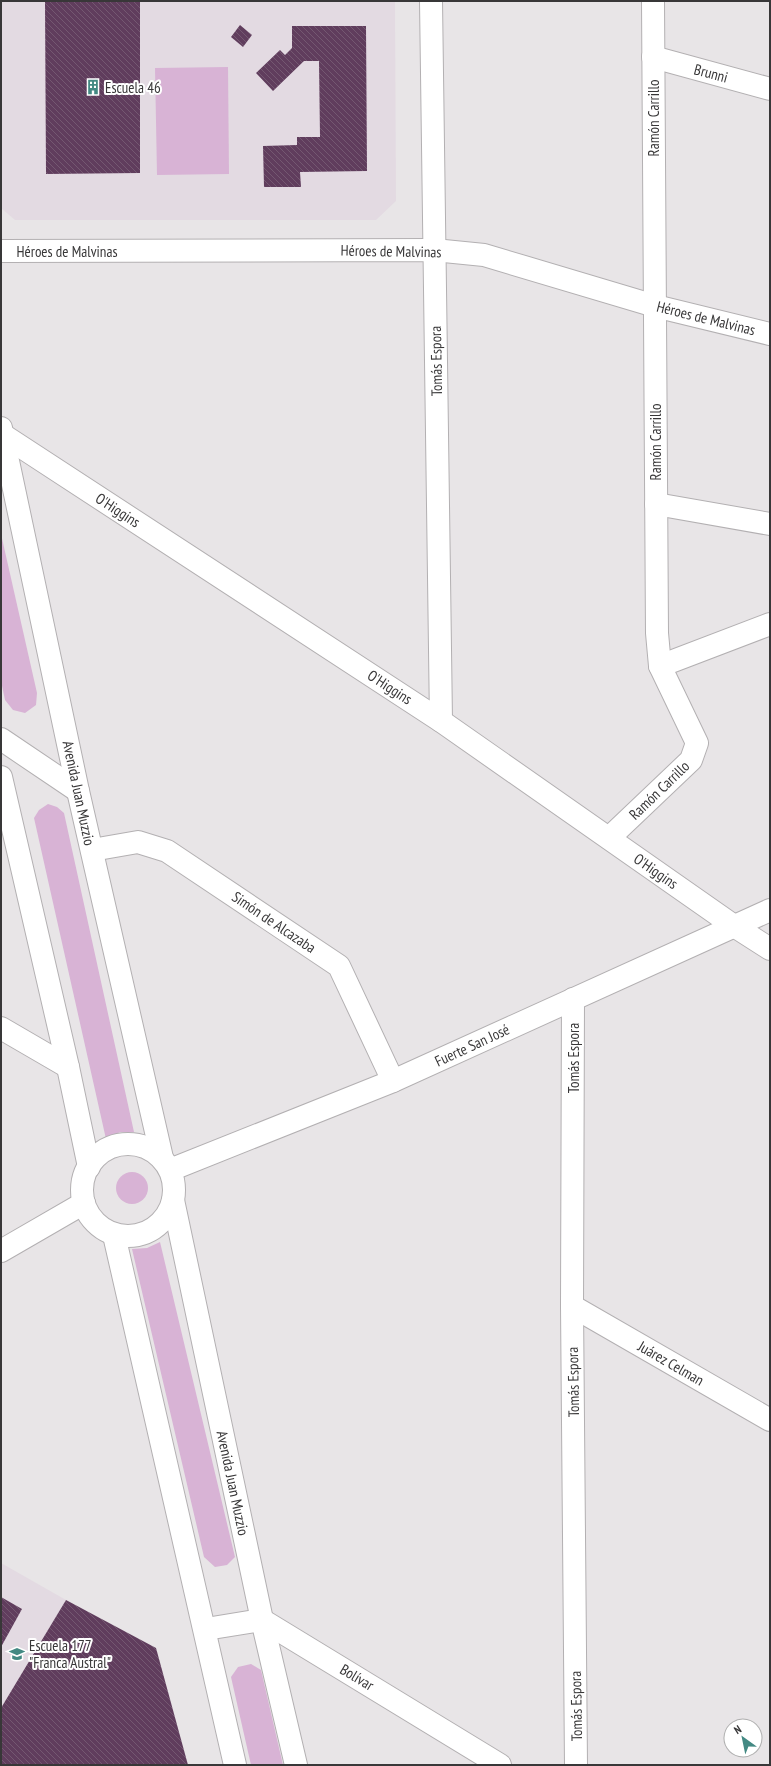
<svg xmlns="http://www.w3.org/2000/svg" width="771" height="1766" viewBox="0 0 771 1766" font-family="'PT Sans Narrow',sans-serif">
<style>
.built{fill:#e3dae2}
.green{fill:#d8b3d5}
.building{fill:url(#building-back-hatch)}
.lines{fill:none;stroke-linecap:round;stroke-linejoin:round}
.street-casing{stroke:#b3b0b2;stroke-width:24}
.secondary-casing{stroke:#b3b0b2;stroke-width:24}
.street{stroke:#fff;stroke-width:22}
.secondary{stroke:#fff;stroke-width:22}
.labels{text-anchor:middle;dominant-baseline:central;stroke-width:4;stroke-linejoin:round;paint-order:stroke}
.street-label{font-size:15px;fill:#383738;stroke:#fff}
.poi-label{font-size:15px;fill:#383738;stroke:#fff;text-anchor:start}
</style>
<defs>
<pattern id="building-back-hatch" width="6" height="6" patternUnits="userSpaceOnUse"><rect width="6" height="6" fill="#603d5d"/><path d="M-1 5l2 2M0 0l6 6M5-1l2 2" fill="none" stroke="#745871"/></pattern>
</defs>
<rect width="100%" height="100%" fill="#e8e5e7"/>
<!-- built -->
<g class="built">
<polygon points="1,1 395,1 396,201 376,220 15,220 1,208"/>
<polygon points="1,1563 66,1600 1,1708"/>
</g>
<!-- green -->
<g class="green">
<polygon points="228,67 229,174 157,175 155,68"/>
<polygon points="1,534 37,693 36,705 25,713 13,710 5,700 1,681"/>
<polygon points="48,804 57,807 64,813 134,1132 120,1132 106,1139 34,818 39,810"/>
<circle cx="132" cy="1188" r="16"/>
<polygon points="160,1242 235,1557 227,1565 215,1567 204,1557 132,1249 147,1248"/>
<polygon points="251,1664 261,1670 283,1765 251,1765 231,1677 238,1667"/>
</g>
<!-- building -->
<g class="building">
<polygon points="45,1 140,1 140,173 46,174"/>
<polygon points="240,25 252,35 243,47 231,37"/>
<polygon points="292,26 366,26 367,171 300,172 301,187 264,187 263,146 297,145 297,137 320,137 319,61 304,61 273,91 256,73 280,50 285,55 292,48"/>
<polygon points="1,1597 22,1609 1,1647"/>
<polygon points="66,1600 156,1648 188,1765 1,1765 1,1708"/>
</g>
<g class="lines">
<!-- street casing -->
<g class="street-casing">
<g id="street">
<polyline points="431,1 441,721"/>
<polyline points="653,57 770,89"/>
<polyline points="1,251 434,250 484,255 655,306 770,334"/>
<polyline points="3,435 441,721 734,926 770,949"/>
<polyline points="656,504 770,524"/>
<polyline points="660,666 770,624"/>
<polyline points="609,838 691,760 697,743 660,666 657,633 653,1"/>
<polyline points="92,850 138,842 167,851 339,966 393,1081"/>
<polyline points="573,999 572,1306 576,1765"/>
<polyline points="1,1028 68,1067"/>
<polyline points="1,1251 84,1203"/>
<polyline points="572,1306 770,1420"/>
<polyline points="206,1629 262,1620 500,1765"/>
</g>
</g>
<!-- secondary casing -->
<g class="secondary-casing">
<g id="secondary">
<polyline points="1,428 78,791 162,1158"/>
<polyline points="1,739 78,791"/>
<polyline points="1,777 68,1067 89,1167"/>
<circle cx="128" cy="1190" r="46"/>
<polyline points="170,1170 393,1081 770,910"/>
<polyline points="173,1200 262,1620 296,1765"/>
<polyline points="114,1235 235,1765"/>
</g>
</g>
<!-- street -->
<use href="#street" class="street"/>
<!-- secondary -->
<use href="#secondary" class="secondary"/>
</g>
<!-- icons -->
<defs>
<g id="building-bare" transform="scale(1.2)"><path d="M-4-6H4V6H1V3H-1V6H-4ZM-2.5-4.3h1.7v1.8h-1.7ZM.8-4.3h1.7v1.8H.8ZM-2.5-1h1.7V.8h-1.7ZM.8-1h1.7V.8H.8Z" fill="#438983" stroke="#fff" stroke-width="2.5" paint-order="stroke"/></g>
<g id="school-bare" transform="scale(1.2)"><path d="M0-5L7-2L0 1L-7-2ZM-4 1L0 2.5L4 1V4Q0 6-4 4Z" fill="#438983" stroke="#fff" stroke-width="2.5" paint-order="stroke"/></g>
</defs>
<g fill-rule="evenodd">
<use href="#building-bare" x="93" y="87"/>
<use href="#school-bare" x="17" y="1654"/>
</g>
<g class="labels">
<!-- street labels -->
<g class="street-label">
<text transform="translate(711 73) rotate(15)">Brunni</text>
<text transform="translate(653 118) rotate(-90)">Ramón Carrillo</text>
<text x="67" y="251">Héroes de Malvinas</text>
<text transform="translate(391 251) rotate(1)">Héroes de Malvinas</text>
<text transform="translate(706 318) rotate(14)">Héroes de Malvinas</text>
<text transform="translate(436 361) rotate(-91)">Tomás Espora</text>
<text transform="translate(655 442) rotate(-90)">Ramón Carrillo</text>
<text transform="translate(118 510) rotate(33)">O'Higgins</text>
<text transform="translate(390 687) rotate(33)">O'Higgins</text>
<text transform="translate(659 790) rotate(-44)">Ramón Carrillo</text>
<text transform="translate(79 793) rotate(78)">Avenida Juan Muzzio</text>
<text transform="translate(656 871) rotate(35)">O'Higgins</text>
<text transform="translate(274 922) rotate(34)">Simón de Alcazaba</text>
<text transform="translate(472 1045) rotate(-25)">Fuerte San José</text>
<text transform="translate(573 1058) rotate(-90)">Tomás Espora</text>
<text transform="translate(671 1363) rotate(30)">Juárez Celman</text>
<text transform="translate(573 1382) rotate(-91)">Tomás Espora</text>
<text transform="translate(233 1483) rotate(78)">Avenida Juan Muzzio</text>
<text transform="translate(357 1677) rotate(31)">Bolívar</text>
<text transform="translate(576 1706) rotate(-91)">Tomás Espora</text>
</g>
<!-- poi labels -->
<g class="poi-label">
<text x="105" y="87">Escuela 46</text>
<text x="29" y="1645">Escuela 177<tspan x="29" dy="17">"Franca Austral"</tspan></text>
</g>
</g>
<!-- border -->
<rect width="771" height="1766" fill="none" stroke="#383738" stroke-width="4"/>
<!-- north arrow -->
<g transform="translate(743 1738) rotate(327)"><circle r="19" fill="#ffffff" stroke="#afafaf"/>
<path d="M0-3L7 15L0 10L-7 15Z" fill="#438983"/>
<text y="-6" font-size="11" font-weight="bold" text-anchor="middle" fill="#383738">N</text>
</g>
</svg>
